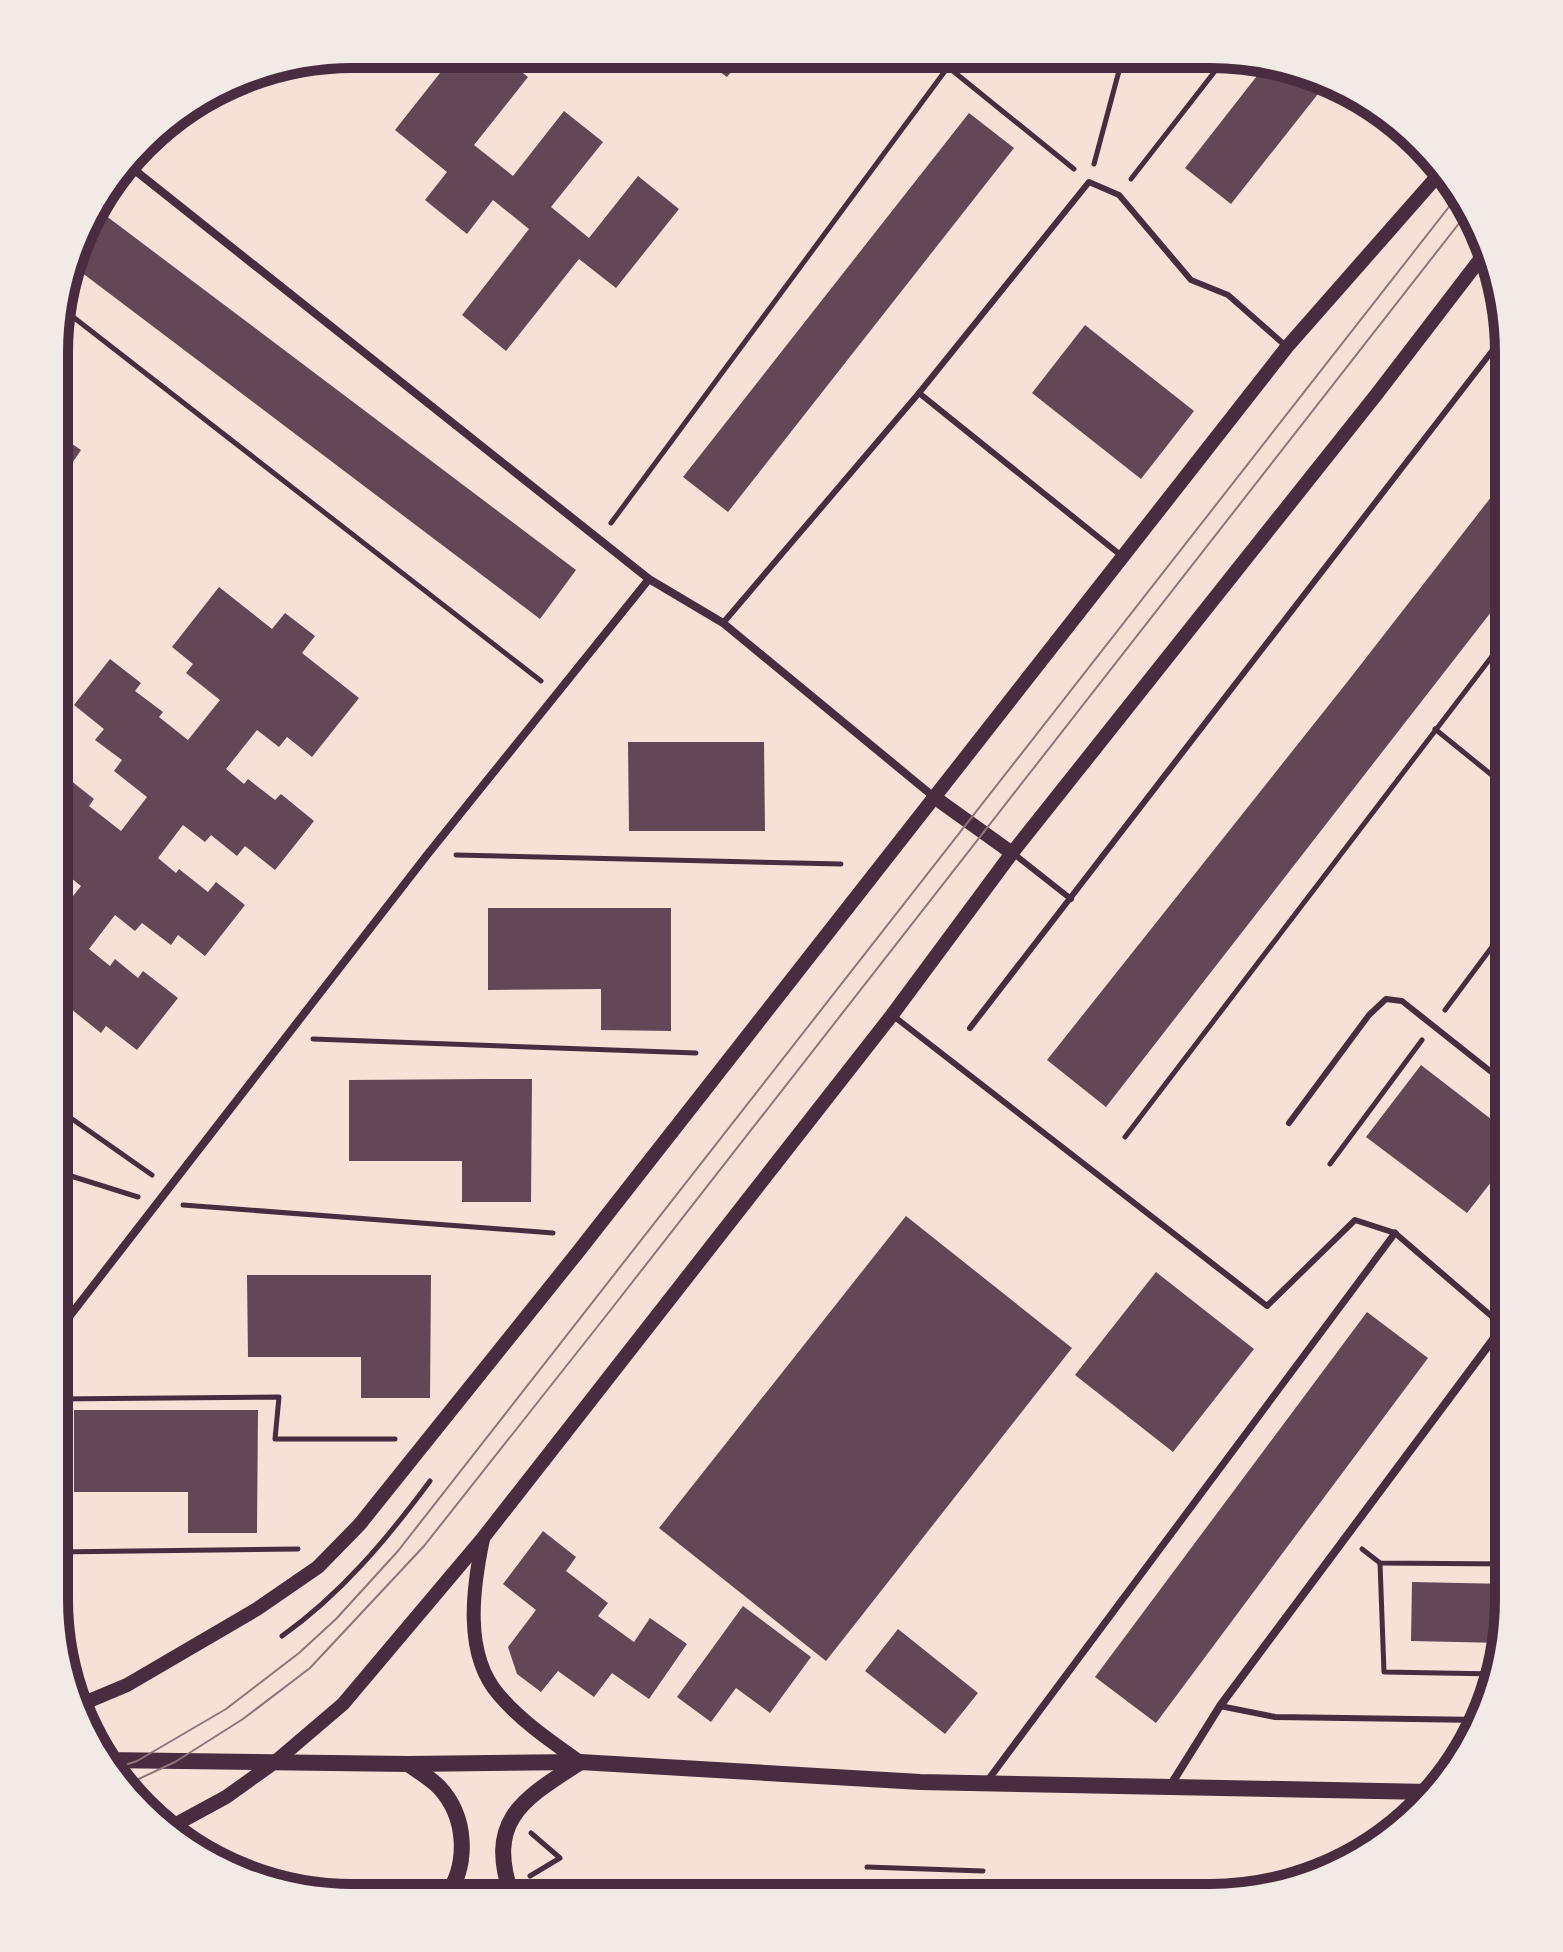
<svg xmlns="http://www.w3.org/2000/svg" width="1563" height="1952" viewBox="0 0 1563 1952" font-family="'DejaVu Sans',sans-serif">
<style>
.building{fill:#644757}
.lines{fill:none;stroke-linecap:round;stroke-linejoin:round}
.path{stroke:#4a2c40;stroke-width:5}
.service{stroke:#4a2c40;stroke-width:6}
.pedestrian{stroke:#4a2c40;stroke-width:7}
.minor{stroke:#4a2c40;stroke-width:8}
.tertiary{stroke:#4a2c40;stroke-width:14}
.secondary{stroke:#4a2c40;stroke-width:16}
.tram{stroke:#8f747c;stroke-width:2}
.rim{fill:none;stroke:#4a2c40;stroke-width:10}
</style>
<rect width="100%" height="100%" fill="#f7e1d7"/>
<!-- building -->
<g class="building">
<polygon points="455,54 499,54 528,77 474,145 513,176 564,111 603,142 551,207 589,238 638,176 679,209 616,288 579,259 506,351 462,315 529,229 493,200 467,234 425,200 447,172 395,130"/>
<polygon points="696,55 745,55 727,77"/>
<polygon points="1267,63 1325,85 1231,204 1185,168"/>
<polygon points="969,113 1014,148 728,512 683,477"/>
<polygon points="93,206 576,570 540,619 73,266"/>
<polygon points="1085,325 1194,411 1141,479 1032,393"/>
<polygon points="56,433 81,450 60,481 57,491"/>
<polygon points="1509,474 1509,589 1106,1107 1047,1060 1348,681"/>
<polygon points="219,587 272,629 285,613 315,636 302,653 359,698 312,757 287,737 279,747 257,730 226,769 244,784 248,779 275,800 281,794 314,821 275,870 245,846 237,856 211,835 205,842 183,825 158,858 176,873 179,869 208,892 216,882 245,905 205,956 178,935 171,945 142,923 135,931 115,915 89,949 110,966 115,959 138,978 143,971 178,998 137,1050 106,1026 101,1033 71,1009 64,1017 55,1010 55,919 81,886 56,866 56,760 69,771 65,776 94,799 89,806 121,831 147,797 114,771 122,760 95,740 104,729 74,705 110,659 141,683 135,691 163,712 159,717 188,740 220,700 186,673 193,664 172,647"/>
<polygon points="628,742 764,742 765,831 629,831"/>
<polygon points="488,908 671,908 671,1031 601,1030 601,989 488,990"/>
<polygon points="1421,1065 1509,1133 1509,1159 1467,1213 1366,1137"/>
<polygon points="486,1079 532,1079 531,1202 462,1202 462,1161 349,1161 349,1080"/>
<polygon points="906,1216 1072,1348 826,1661 659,1528"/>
<polygon points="1156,1272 1254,1349 1173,1452 1075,1375"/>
<polygon points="247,1275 431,1275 430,1398 361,1398 361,1357 248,1357"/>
<polygon points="1367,1312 1428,1358 1156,1723 1095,1677"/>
<polygon points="74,1410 258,1410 257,1533 188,1533 188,1492 74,1492"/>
<polygon points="543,1531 576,1557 566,1571 608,1603 598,1616 634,1642 650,1618 687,1644 649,1699 612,1673 594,1697 558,1671 541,1692 517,1674 508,1647 536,1610 503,1584"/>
<polygon points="1412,1582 1508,1584 1508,1619 1503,1643 1411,1641"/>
<polygon points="743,1606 811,1657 770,1713 736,1688 711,1722 677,1697"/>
<polygon points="898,1629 978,1693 945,1734 865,1671"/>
</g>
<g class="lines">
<!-- path -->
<g class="path">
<polyline points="1094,164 1123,56"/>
<polyline points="1131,179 1226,57"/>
<polyline points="59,306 541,681"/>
<polyline points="611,523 948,67 1074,169"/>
<polyline points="1435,729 1509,789"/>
<polyline points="456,855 841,864"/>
<polyline points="1445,1010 1509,924"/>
<polyline points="313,1039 696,1053"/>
<polyline points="55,1107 152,1175"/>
<polyline points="1125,1137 1509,634"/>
<polyline points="1330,1164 1422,1040"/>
<polyline points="55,1171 138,1197"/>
<polyline points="183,1205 553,1233"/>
<polyline points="54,1399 279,1397 275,1439 395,1439"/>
<polyline points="1362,1549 1380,1563 1508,1564"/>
<polyline points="54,1552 298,1549"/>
<polyline points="1380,1563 1384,1672 1497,1674"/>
<path d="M282,1636C341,1594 387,1539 430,1481"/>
<polyline points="1486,1674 1486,1701"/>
<polyline points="867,1867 983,1871"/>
<polyline points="530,1876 560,1858 531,1833"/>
</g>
<!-- service -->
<g class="service">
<polyline points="919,393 1123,557"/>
<polyline points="723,623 919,393 1089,182 1119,195 1191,280 1228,295 1287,347"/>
<polyline points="1014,854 1071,899"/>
<polyline points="892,1015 1267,1306 1355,1220 1395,1233 1503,1326 1508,1319"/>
<polyline points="970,1028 1506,333"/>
<polyline points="1289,1123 1369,1015 1386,999 1402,1001 1509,1086"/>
<polyline points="1220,1706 1275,1717 1481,1720"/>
</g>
<!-- pedestrian -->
<polyline class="pedestrian" points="988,1780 1395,1233"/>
<!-- minor -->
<g class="minor">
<polyline points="127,164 649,579 723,623 934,797"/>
<polyline points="55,1335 427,855 649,579"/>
<polyline points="1170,1786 1220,1706 1503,1326"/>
</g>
<!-- tertiary -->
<g class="tertiary">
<polyline points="934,797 1012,853"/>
<path d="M483,1539C473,1587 463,1654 499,1695C522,1722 552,1742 580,1762"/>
<polyline points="77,1706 127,1685 257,1609 318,1567 360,1524 578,1252 1287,347 1440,173"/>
<polyline points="169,1828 226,1797 275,1762 343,1704 483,1538 892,1015 1012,853 1376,395 1488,249"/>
</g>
<!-- secondary -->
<g class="secondary">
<polyline points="105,1760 408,1764 580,1762 920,1782 1429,1792"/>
<path d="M408,1764C418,1771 430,1778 439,1787C467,1817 469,1864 446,1897"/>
<path d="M512,1897C486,1821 520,1801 579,1763"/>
</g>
<!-- tram -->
<g class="tram">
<polyline points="113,1769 137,1761 226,1709 299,1653 336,1619 398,1551 1459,194"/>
<polyline points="128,1784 175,1762 243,1719 310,1668 424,1546 609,1312 1471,208"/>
</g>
</g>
<!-- crop -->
<path d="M0 0H1563V1952H0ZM353 68H1210A285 285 0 0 1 1495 353V1599A285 285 0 0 1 1210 1884H353A285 285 0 0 1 68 1599V353A285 285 0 0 1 353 68Z" fill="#f1eae7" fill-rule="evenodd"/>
<path class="rim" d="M353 68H1210A285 285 0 0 1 1495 353V1599A285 285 0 0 1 1210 1884H353A285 285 0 0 1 68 1599V353A285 285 0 0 1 353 68Z"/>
</svg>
